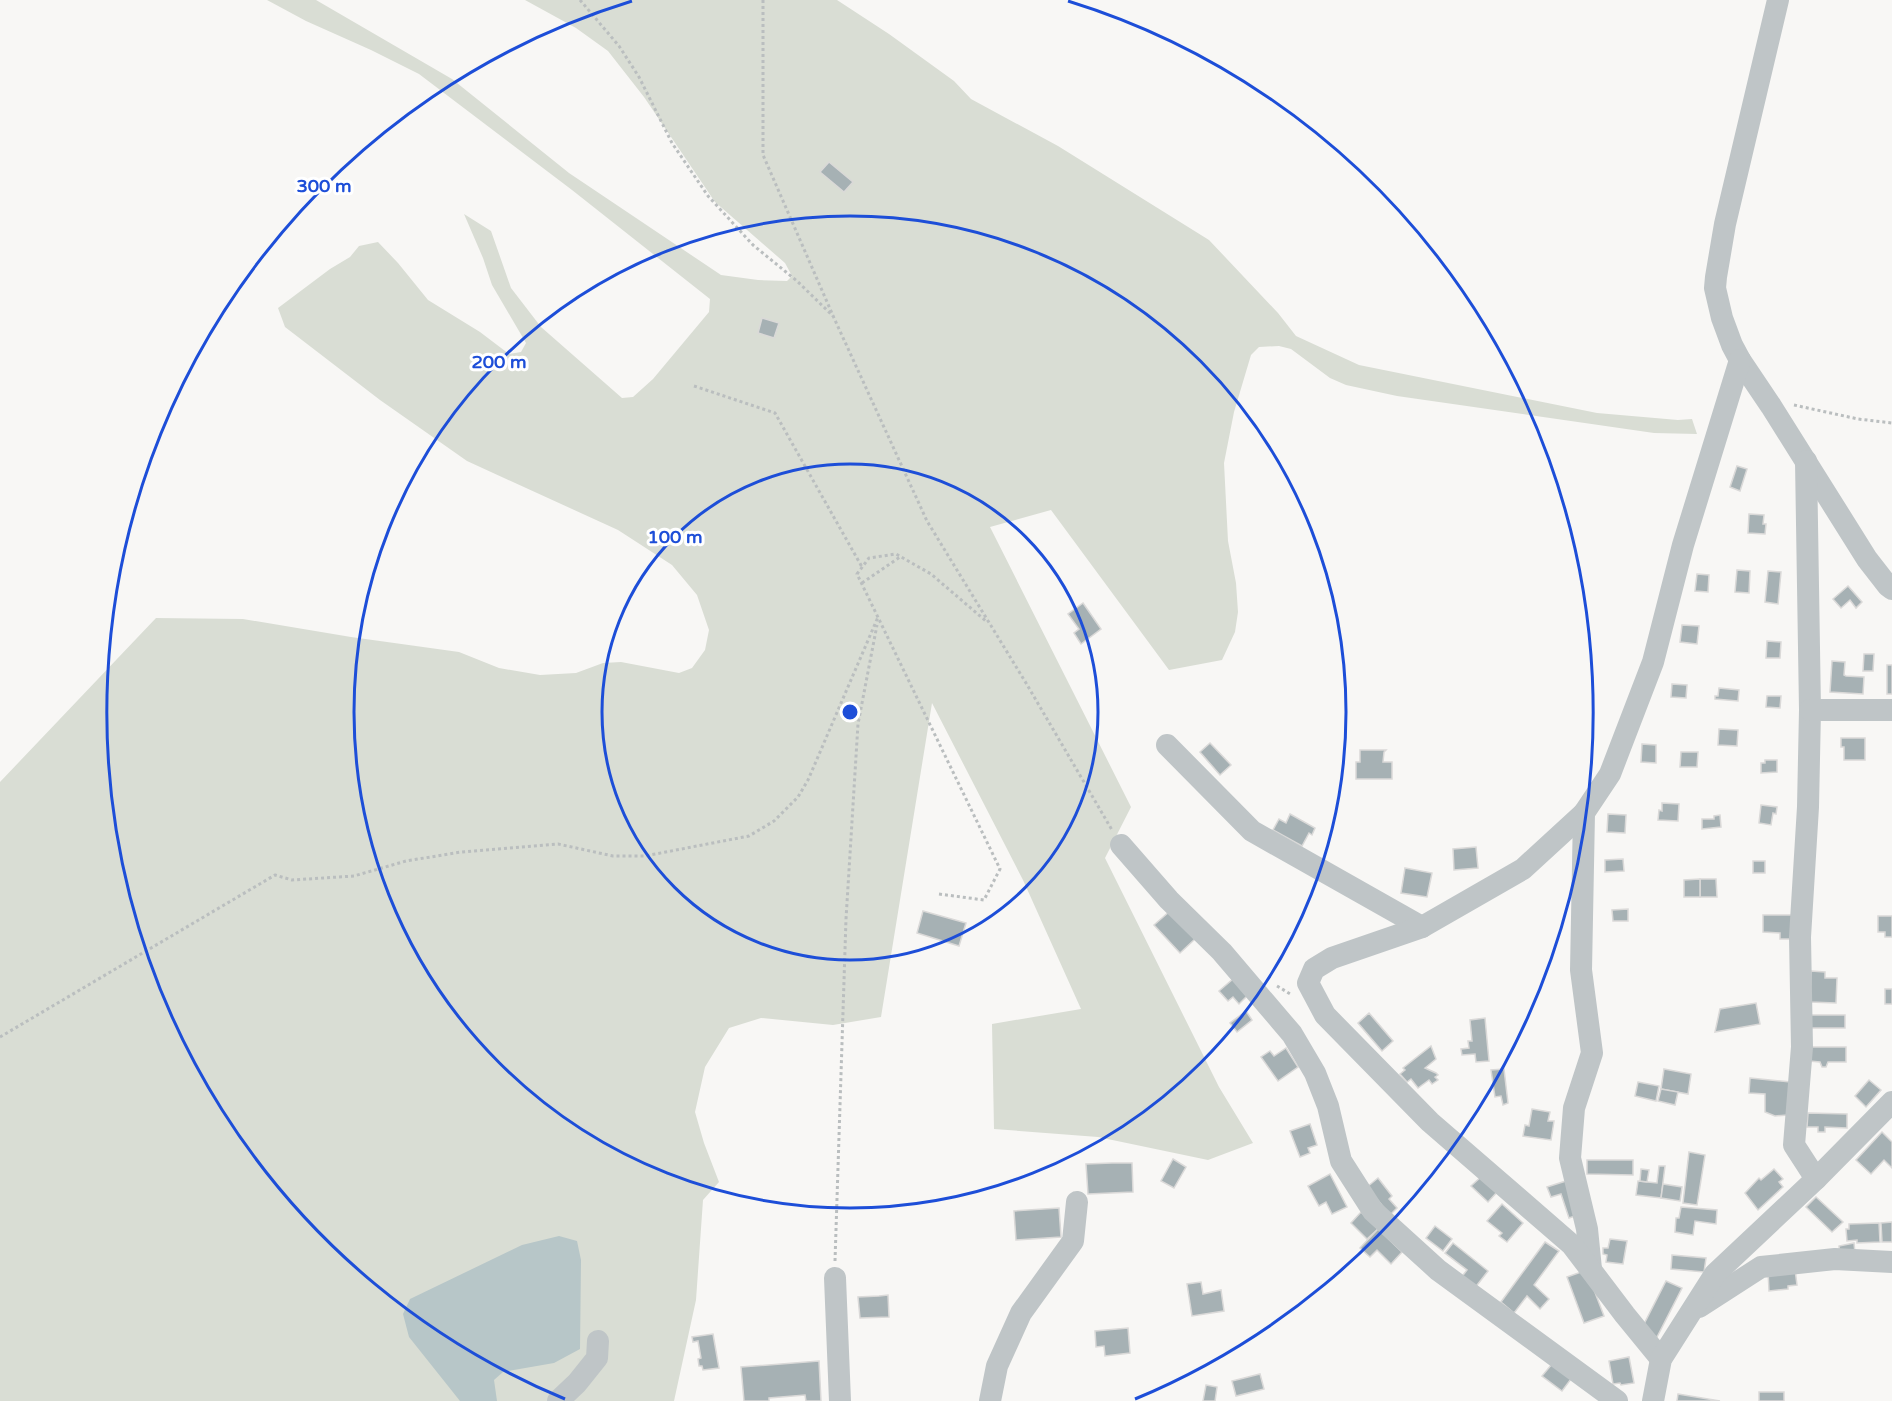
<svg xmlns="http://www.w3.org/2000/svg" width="1892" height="1401" viewBox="0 0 1892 1401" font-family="'Varela Round',sans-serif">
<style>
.green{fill:#d9ddd4}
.water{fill:#b7c6c8}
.building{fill:#a6b1b4;stroke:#dad9d8;stroke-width:1.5}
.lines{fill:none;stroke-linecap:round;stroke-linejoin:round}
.path{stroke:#babebf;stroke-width:3;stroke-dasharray:3 3;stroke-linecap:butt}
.minor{stroke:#bfc5c7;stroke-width:22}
.ring{fill:none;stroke:#1d4ed8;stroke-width:3}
.centre{fill:#1d4ed8;stroke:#fff;stroke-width:3}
.ring-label{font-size:18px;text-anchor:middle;font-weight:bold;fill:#1d4ed8;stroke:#fff;stroke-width:6;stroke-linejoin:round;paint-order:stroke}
</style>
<rect width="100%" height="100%" fill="#f8f7f5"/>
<!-- green -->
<polygon class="green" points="267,0 316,0 452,79 569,173 721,275 758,280 787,281 792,276 785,263 715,202 644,97 608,51 576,28 525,0 837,0 889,34 954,81 971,99 1058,146 1209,240 1278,313 1296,336 1359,365 1597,413 1678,420 1692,419 1697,434 1654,433 1397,396 1346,385 1330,378 1291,349 1279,346 1259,347 1251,355 1234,412 1224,463 1228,541 1236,583 1238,612 1235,632 1222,660 1169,670 1051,510 990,527 1131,807 1105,858 1219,1087 1253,1143 1208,1160 1098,1137 994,1129 992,1024 1081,1009 1023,880 932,703 881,1017 833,1025 761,1018 729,1028 705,1067 695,1112 704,1143 719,1182 703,1200 696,1300 674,1401 0,1401 0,782 156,618 243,619 351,637 459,652 499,668 540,675 576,673 603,663 621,662 679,673 692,668 705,650 709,630 697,595 672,565 618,530 467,461 380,400 285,327 278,308 330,269 350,257 359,246 378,242 398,263 428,300 480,332 509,354 521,352 526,343 492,285 483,258 464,214 491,231 511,288 541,327 622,398 633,397 653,379 709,312 710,299 572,190 419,74 371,50 306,21"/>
<!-- water -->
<polygon class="water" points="559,1236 577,1241 581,1260 580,1349 554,1363 503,1372 494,1380 497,1401 460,1401 409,1337 403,1314 410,1299 522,1245"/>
<!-- building -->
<g class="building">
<polygon points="829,162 853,182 844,192 820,172"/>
<polygon points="762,318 779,323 774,338 758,333"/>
<polygon points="1737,466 1747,469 1740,491 1730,487"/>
<polygon points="1749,514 1764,515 1763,524 1766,524 1765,534 1748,533"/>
<polygon points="1737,570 1750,571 1749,593 1735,592"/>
<polygon points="1768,571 1781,572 1778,604 1765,602"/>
<polygon points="1697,574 1709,575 1708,592 1695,591"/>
<polygon points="1848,586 1862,602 1856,608 1850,600 1841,608 1833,599"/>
<polygon points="1083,603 1101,629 1081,644 1074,633 1079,629 1068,614"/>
<polygon points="1682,625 1699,626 1697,644 1680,642"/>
<polygon points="1767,641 1781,642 1780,658 1766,658"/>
<polygon points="1864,654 1874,654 1873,671 1863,671"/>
<polygon points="1832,661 1845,662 1844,675 1846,676 1864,677 1863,694 1830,692"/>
<rect x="1887" y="665" width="5" height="29"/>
<polygon points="1672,684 1687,685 1686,698 1671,697"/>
<polygon points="1719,688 1739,690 1738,701 1715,699 1715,696 1718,696"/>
<polygon points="1767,696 1781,696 1780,708 1766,707"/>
<polygon points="1719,729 1738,730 1737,746 1718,745"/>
<polygon points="1841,738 1865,738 1865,760 1844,760 1844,747 1841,747"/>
<polygon points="1210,743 1231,765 1220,775 1200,752"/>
<polygon points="1642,744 1656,745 1656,763 1641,762"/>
<polygon points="1360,750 1386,750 1384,752 1383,762 1392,762 1392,779 1356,779 1356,762 1360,762"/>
<polygon points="1681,752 1698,752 1697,767 1680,767"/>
<polygon points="1765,760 1777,760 1777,772 1761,773 1761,763 1765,763"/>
<polygon points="1662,803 1679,804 1678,821 1658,820 1659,810 1662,811"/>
<polygon points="1761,805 1777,807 1776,814 1773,813 1771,825 1759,823"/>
<polygon points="1290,814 1315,828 1312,835 1309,833 1302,846 1273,830 1279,819 1286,823"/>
<polygon points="1608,814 1626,815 1625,833 1607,832"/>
<polygon points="1720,815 1721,827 1702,829 1702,819 1714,819 1714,816"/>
<polygon points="1476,847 1478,868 1454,870 1453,849"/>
<polygon points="1623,859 1624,871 1605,872 1605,860"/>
<rect x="1753" y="861" width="12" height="12"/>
<polygon points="1405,868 1432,873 1427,897 1401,893"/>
<polygon points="1700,879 1716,879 1717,897 1700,897"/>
<polygon points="1700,879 1700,897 1684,897 1684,880"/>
<polygon points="1628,909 1628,921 1613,921 1612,910"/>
<polygon points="923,911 966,923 959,946 917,933"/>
<polygon points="1170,911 1195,939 1180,953 1154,925"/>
<polygon points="1763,915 1795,915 1795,939 1780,939 1780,933 1763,932"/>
<polygon points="1878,916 1892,916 1892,937 1885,937 1885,932 1878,932"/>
<polygon points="1811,971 1825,972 1825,978 1837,978 1836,1003 1810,1002"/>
<polygon points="1233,979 1248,995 1239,1004 1233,997 1228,1001 1219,991"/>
<rect x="1885" y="989" width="7" height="15"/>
<polygon points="1756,1003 1760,1024 1715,1032 1720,1009"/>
<polygon points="1246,1011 1252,1020 1237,1032 1230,1023"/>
<polygon points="1369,1013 1393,1041 1382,1051 1358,1023"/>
<rect x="1810" y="1015" width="35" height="13"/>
<polygon points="1485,1018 1489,1061 1476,1062 1475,1054 1462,1055 1461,1049 1469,1048 1468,1041 1472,1041 1470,1020"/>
<polygon points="1431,1046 1436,1059 1425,1068 1436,1073 1438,1075 1435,1077 1438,1080 1432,1084 1429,1080 1418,1088 1411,1079 1407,1082 1400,1074 1405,1070 1403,1068"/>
<polygon points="1809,1047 1846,1047 1846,1062 1828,1062 1826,1067 1822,1067 1820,1062 1809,1061"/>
<polygon points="1286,1048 1298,1067 1278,1081 1261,1057 1270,1051 1274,1056"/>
<polygon points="1504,1069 1508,1103 1503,1105 1501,1096 1495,1097 1491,1070"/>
<polygon points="1664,1069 1691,1074 1688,1094 1661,1089"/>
<polygon points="1750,1078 1791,1082 1788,1115 1775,1116 1765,1112 1765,1094 1749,1093"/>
<polygon points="1869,1080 1881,1090 1866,1107 1855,1096"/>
<polygon points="1638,1082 1659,1086 1656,1101 1635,1096"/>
<polygon points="1661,1089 1678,1092 1675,1105 1658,1101"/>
<polygon points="1532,1109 1550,1112 1548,1121 1554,1121 1551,1140 1523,1136 1525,1125 1529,1126"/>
<polygon points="1808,1113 1847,1114 1847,1128 1825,1127 1825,1132 1818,1132 1818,1127 1807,1127"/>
<polygon points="1310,1124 1317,1145 1308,1148 1310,1153 1300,1157 1290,1131"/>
<polygon points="1882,1132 1892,1142 1892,1168 1884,1160 1871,1174 1856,1160"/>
<polygon points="1689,1152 1705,1155 1697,1205 1683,1203"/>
<polygon points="1173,1159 1186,1167 1174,1188 1161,1181"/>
<polygon points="1587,1160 1633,1160 1633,1175 1587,1174"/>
<polygon points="1112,1163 1132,1163 1133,1192 1088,1194 1086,1164"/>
<polygon points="1659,1166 1665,1166 1661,1198 1636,1195 1638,1181 1657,1183"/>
<polygon points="1641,1169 1649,1170 1647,1182 1640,1181"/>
<polygon points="1774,1169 1783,1179 1779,1182 1783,1187 1758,1210 1745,1193 1759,1178 1761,1180"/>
<polygon points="1330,1174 1347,1207 1332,1214 1326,1202 1319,1206 1308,1186"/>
<polygon points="1482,1176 1498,1191 1488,1202 1471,1186"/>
<polygon points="1378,1178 1392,1196 1389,1199 1397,1208 1390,1215 1367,1187"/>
<polygon points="1569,1180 1581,1214 1569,1218 1561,1194 1551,1197 1547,1187"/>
<polygon points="1663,1184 1682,1187 1680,1201 1661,1198"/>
<polygon points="1816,1197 1843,1222 1832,1232 1806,1207"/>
<polygon points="1502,1204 1523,1223 1507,1242 1499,1236 1502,1233 1487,1221"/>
<polygon points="1681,1207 1717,1210 1716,1224 1695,1221 1693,1235 1675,1232 1676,1218 1679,1218"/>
<polygon points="1059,1208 1061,1237 1016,1240 1014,1211"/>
<polygon points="1361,1212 1378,1229 1367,1239 1351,1223"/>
<polygon points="1892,1222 1892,1242 1882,1242 1881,1223"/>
<polygon points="1879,1223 1880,1242 1857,1243 1857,1240 1847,1241 1846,1229 1849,1229 1849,1224"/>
<polygon points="1435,1226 1452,1239 1443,1251 1426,1238"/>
<polygon points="1378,1229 1402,1252 1391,1264 1377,1250 1370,1257 1360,1248"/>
<polygon points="1610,1239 1627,1241 1623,1264 1606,1262 1607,1255 1603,1254 1603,1248 1608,1248"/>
<polygon points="1545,1242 1559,1251 1534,1285 1549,1299 1540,1309 1527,1296 1514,1313 1501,1302"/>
<polygon points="1453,1243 1488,1271 1474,1289 1460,1279 1467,1270 1445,1253"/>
<polygon points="1854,1243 1855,1253 1840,1255 1839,1246"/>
<polygon points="1672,1255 1706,1258 1704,1272 1671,1269"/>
<polygon points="1795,1269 1797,1285 1788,1286 1788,1289 1769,1291 1768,1271"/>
<polygon points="1581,1272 1591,1282 1604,1316 1584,1323 1567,1277"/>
<polygon points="1666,1281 1682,1288 1657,1337 1641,1330"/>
<polygon points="1201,1282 1203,1294 1221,1290 1224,1311 1192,1316 1187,1284"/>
<polygon points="879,1296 888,1295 889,1317 860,1318 858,1297"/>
<polygon points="1128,1328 1130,1353 1105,1356 1104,1346 1096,1347 1095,1331"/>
<polygon points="713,1334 719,1368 703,1370 702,1366 699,1366 698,1359 701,1358 698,1341 693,1342 692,1337"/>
<polygon points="1629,1357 1634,1383 1621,1385 1620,1383 1613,1384 1609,1361"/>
<polygon points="819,1361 821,1401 806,1401 805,1395 769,1398 769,1401 744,1401 741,1367"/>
<polygon points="1552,1364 1571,1379 1562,1391 1542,1376"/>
<polygon points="1260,1374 1264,1389 1236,1396 1232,1381"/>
<polygon points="1206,1385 1217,1387 1215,1401 1203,1401"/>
<rect x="1759" y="1392" width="25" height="9"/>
<polygon points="1678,1394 1720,1401 1677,1401"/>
</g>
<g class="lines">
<!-- path -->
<g class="path">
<polyline points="580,0 619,46 639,77 672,143 708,196 753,245 797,281 833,316"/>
<polyline points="763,0 763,155 834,318 927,521 1026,683 1112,830"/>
<polyline points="694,386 775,413 862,567"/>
<polyline points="1794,405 1858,419 1892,423"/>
<polyline points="862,583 900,557"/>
<polyline points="939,894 984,900 1000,869 857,574 869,558 896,554 931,574 987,622"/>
<polyline points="1277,986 1292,995"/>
<polyline points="0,1037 275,875 292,880 354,876 406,861 461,852 558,844 613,856 645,856 749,836 774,821 798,797 808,780 878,617"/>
<polyline points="835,1261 846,919 858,724 877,625"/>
</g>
<!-- minor -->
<g class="minor">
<polyline points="1778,0 1725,224 1716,277 1715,288 1722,318 1732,345 1740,360 1771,406 1867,559 1888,586 1892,589"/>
<polyline points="1806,461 1810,710 1808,807 1800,937 1802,1047 1794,1145 1816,1179"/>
<polyline points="1810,710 1892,710"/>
<polyline points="1167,745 1252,831 1422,927"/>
<polyline points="1584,813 1581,970 1592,1053 1574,1108 1570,1158 1587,1229 1591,1269"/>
<polyline points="1121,845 1169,900 1222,952 1292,1034 1315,1073 1328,1106 1341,1161 1373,1211 1438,1270 1617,1401"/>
<polyline points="835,1278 840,1401"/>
<polyline points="1699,1307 1761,1267 1835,1259 1892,1262"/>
<polyline points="1661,1359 1625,1315 1572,1245 1430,1122 1325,1015 1308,983 1314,969 1332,958 1422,927 1523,869 1584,813 1610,774 1653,662 1683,545 1740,360"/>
<polyline points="558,1401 577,1383 597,1358 598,1341"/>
<polyline points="990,1401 997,1366 1021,1313 1073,1241 1077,1202"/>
<polyline points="1653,1401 1661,1359 1715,1274 1816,1179 1892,1102"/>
</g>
</g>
<!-- distance rings -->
<g class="ring">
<circle cx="850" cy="712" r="248"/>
<circle cx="850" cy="712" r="496"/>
<path d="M565 1399A744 744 0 0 1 632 1M1068 1A744 744 0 0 1 1135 1399"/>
</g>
<circle cx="850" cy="712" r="9" class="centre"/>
<g class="ring-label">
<text x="324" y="192">300 m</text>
<text x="499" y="368">200 m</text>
<text x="675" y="543">100 m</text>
</g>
</svg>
